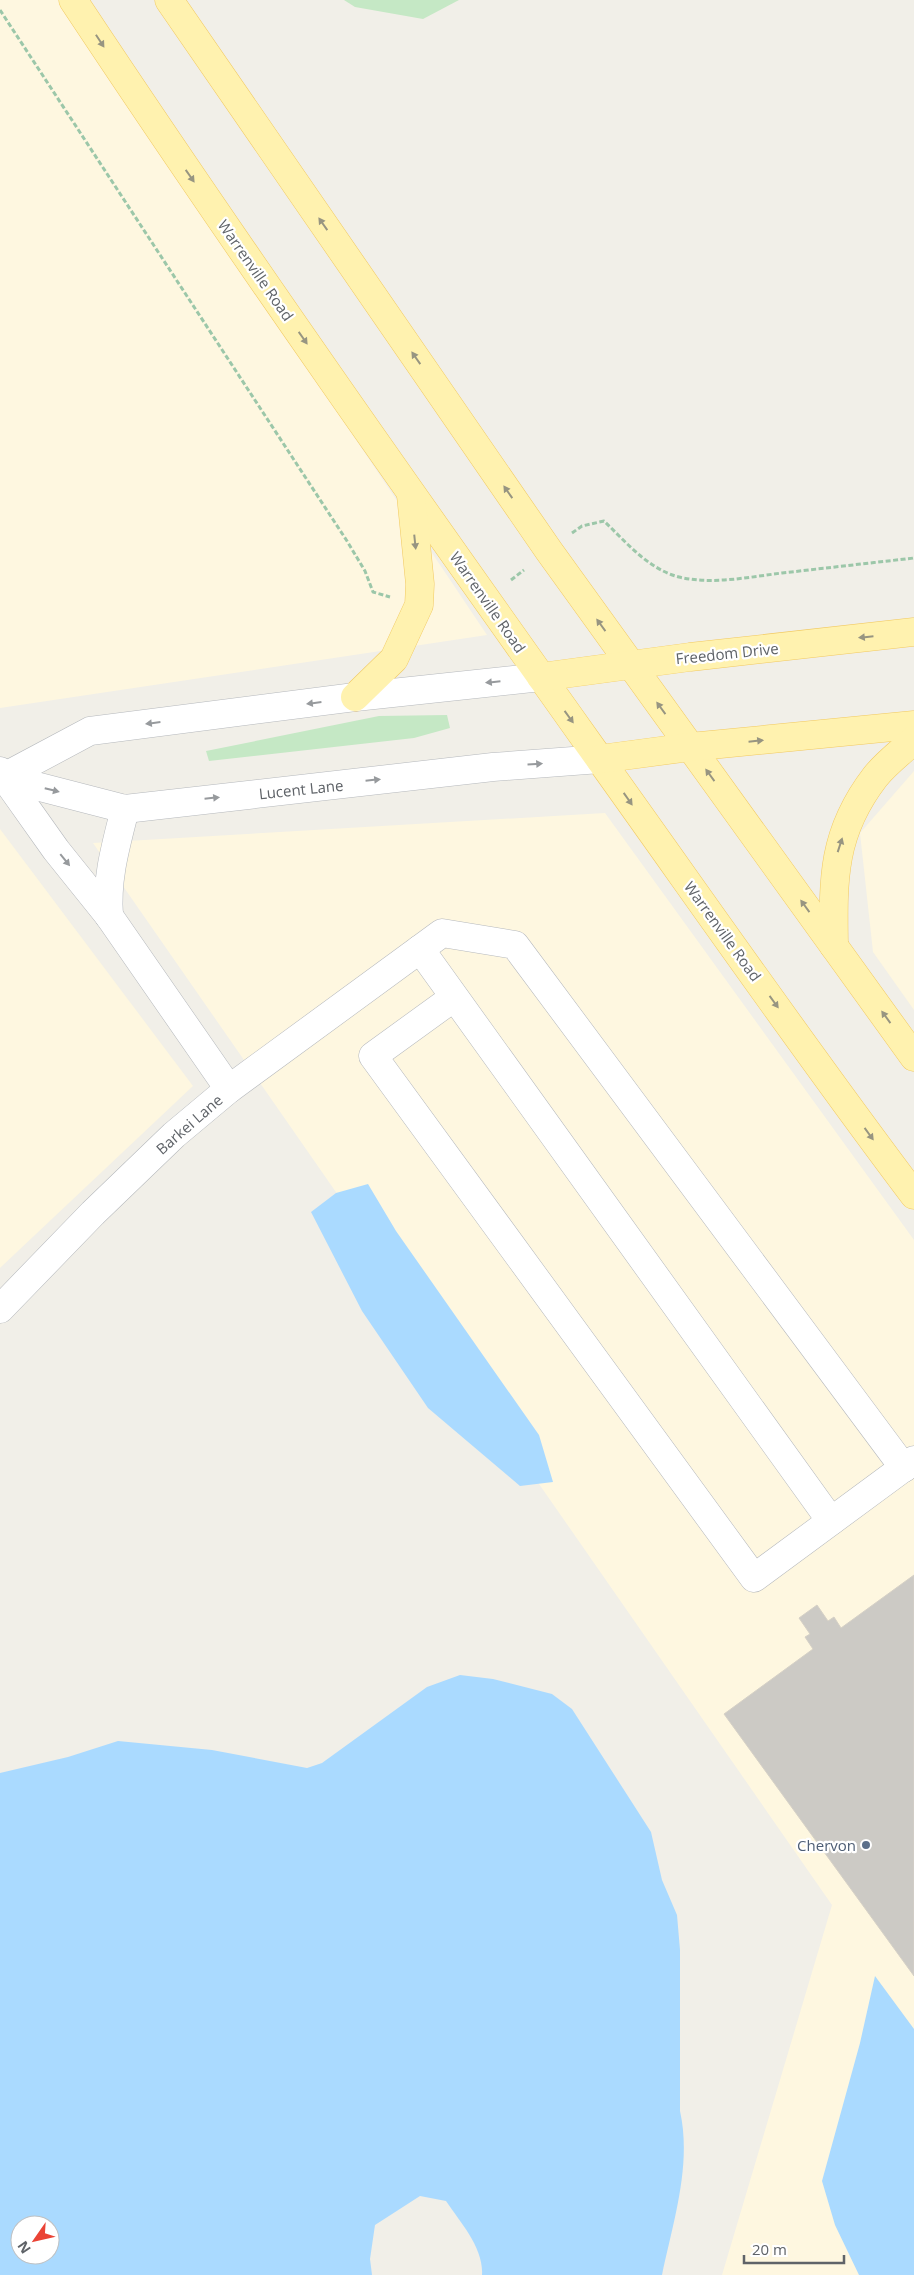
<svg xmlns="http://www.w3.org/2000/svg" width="914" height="2275" viewBox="0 0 914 2275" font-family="'Open Sans',sans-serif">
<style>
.commercial{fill:#fef7e0}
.green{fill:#c5e8c5}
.water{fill:#aadaff;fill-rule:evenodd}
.building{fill:#cccac5;stroke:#d6d1c6}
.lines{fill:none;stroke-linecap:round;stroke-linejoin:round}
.minor-casing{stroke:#b5b8bc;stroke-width:29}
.major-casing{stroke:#f2c960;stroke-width:29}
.path{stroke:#9cc7a9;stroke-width:3;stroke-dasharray:5 2.5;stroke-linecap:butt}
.minor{stroke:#fff;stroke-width:28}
.major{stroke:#fff2af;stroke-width:28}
.oneway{fill:#979581}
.oneway2{fill:#979a9d}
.service-dot{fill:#5c6f8a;stroke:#fff;stroke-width:2}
.labels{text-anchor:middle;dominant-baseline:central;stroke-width:4.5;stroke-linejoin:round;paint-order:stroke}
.street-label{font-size:15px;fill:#5f6368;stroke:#fff}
.service-label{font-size:15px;fill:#4e5e75;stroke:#fff;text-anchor:end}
</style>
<rect width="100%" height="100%" fill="#f1efe8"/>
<!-- commercial -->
<g class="commercial">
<polygon points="0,0 61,0 487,635 0,708"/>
<polygon points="914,771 914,1010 873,952 860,833"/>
<polygon points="605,813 914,1240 914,2275 722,2275 832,1905 93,843"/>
<polygon points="0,829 193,1086 0,1268"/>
</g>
<!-- green -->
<g class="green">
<polygon points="344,0 459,0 423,19 355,7"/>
<polygon points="447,715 450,728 414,738 209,761 206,751 379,716"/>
</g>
<!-- water -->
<g class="water">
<polygon points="368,1184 396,1231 539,1435 553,1482 520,1486 428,1408 362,1311 311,1212 336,1193"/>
<path d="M460,1675L493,1679L552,1694L572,1709L651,1832L662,1880L677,1915L680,1950V2111C692,2165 673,2222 662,2275H482C484,2248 460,2222 446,2201L420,2196L375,2225L370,2259L372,2275H0V1773L68,1757L118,1741L212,1750L307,1768L322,1763L427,1687ZM20,2225H50V2255H20Z"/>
<polygon points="875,1976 914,2029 914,2275 859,2275 835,2225 822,2181 860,2043"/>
</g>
<!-- building -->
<polygon class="building" points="914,1575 914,1976 724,1714 813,1649 805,1637 810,1634 799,1618 817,1605 828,1621 834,1617 841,1628"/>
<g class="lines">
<!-- minor casing -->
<g class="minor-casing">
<g id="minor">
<polyline points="0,771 56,850 109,916 229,1089 174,1135 93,1213 0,1309"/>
<polyline points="5,778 125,809 493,767 600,759"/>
<polyline points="0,779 90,731 355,697 541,677"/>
<path d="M109,916C106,878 116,845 125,809"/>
<polyline points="420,949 831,1521"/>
<polyline points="453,998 373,1056 754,1578 914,1460"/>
<polyline points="229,1089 442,933 515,945 904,1468"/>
</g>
</g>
<!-- major casing -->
<g class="major-casing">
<g id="major">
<path d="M73,0C242,255 419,505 596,754C702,902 805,1051 914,1195"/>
<polyline points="169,0 549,551 914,1057"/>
<polyline points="541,677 690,657 914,632"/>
<polyline points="355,697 394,659 419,605 420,584 411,495"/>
<polyline points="600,759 690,747 914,725"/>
<path d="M834,946C833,879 832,833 875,777C886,763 901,752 914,740"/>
</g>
</g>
<!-- path -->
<g class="path">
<polyline points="0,10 347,541 365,571 373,592 390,597"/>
<path d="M572,533L582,526L604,521C626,542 648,569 679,577C712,585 749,577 782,573C826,568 870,563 914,558"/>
<polyline points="511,580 524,570"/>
</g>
<!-- minor -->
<use href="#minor" class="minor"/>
<!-- major -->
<use href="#major" class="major"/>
</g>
<!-- one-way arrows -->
<defs><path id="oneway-solid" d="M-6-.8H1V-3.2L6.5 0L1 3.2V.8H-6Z" transform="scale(1.25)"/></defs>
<g class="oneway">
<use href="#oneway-solid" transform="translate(100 41) rotate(57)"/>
<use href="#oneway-solid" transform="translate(190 176) rotate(55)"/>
<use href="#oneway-solid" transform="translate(323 224) rotate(-125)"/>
<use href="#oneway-solid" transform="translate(303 338) rotate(55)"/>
<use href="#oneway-solid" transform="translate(416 358) rotate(-125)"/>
<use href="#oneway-solid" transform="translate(508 492) rotate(-125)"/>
<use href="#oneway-solid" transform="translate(415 542) rotate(84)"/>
<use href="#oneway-solid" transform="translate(601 625) rotate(-126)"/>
<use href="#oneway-solid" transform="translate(866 637) rotate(174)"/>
<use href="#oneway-solid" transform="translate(661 708) rotate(-126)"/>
<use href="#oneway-solid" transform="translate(569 717) rotate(54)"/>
<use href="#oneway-solid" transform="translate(756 741) rotate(-6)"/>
<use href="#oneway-solid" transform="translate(710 775) rotate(-126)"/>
<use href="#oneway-solid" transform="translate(628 799) rotate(55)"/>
<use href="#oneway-solid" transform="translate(840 845) rotate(-72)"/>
<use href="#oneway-solid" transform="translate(805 906) rotate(-126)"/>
<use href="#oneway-solid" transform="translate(774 1002) rotate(54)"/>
<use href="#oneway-solid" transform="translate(886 1017) rotate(-126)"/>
<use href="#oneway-solid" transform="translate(869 1134) rotate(54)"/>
</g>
<g class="oneway2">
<use href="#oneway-solid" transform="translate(493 682) rotate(174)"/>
<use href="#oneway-solid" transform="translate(314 703) rotate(173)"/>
<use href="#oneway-solid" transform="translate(153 723) rotate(173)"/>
<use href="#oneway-solid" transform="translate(535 764) rotate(-4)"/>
<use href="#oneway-solid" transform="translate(373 780) rotate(-6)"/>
<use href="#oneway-solid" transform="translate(52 790) rotate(14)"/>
<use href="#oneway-solid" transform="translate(212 798) rotate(-6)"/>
<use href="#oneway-solid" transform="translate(65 860) rotate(51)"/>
</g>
<!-- markers -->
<circle class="service-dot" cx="866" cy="1845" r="5"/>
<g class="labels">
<!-- street labels -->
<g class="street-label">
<text transform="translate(256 270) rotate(55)">Warrenville Road</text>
<text transform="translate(488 602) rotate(55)">Warrenville Road</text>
<text transform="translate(727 653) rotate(-6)">Freedom Drive</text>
<text transform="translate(301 789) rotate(-6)">Lucent Lane</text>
<text transform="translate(723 931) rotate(54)">Warrenville Road</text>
<text transform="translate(189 1124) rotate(-41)">Barkei Lane</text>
</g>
<!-- service labels -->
<g class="service-label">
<text x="856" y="1845">Chervon</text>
</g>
</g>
<!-- north arrow -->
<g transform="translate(35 2240) rotate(236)"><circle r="24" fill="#ffffff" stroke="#bfc1c3"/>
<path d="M0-4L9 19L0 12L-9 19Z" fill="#ea4335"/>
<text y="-8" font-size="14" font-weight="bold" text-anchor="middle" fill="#5f6368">N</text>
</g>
<!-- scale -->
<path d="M744 2255v8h100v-8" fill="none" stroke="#5f6368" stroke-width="2.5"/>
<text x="752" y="2255" font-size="15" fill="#5f6368" stroke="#ffffff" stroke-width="4" paint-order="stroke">20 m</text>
</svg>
